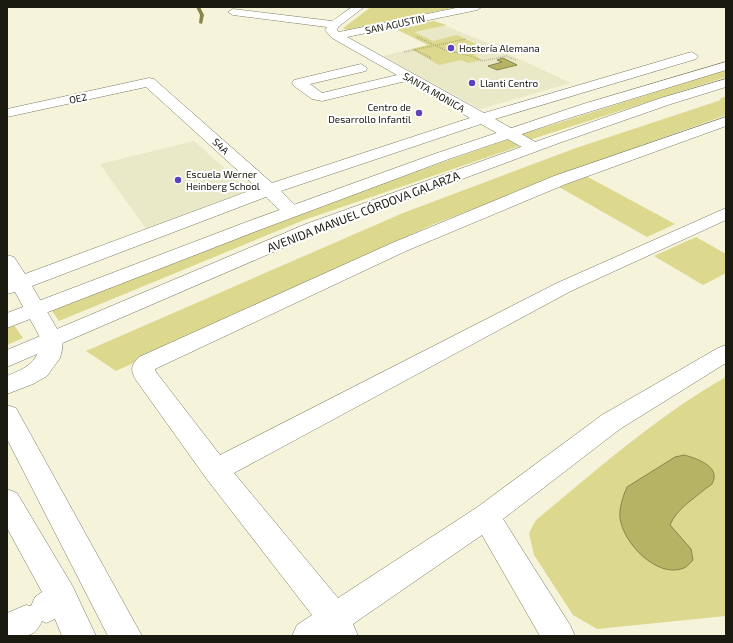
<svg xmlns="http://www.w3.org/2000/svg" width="733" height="643" viewBox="0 0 733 643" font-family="'Exo 2',sans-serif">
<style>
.built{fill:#e9e8c7}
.green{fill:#dcd88d}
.water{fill:#b7b365;stroke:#88854c}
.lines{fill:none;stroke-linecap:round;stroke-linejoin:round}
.stream{fill:#88854c;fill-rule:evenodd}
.minor-casing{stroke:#7a7a63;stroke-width:1}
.major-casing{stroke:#7a7a63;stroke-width:1}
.path{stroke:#868675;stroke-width:1.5;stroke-dasharray:0.5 1.5;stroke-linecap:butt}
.minor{fill:#fff;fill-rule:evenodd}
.major{fill:#fff;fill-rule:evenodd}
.poi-dot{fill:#5a43bb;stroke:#fff;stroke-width:1.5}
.labels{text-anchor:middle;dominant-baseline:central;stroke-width:4;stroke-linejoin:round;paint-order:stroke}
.far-street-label{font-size:10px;fill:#191910;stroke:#fff}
.far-poi-label{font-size:10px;fill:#191910;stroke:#fff;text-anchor:start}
.street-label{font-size:12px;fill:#191910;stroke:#fff}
</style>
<rect width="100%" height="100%" fill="#f5f4db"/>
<!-- built -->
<g class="built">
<polygon points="434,21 502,49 500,50 571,83 480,109 383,56 428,45 396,29"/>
<polygon points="194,141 252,193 146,229 100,164"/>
</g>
<!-- green -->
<g class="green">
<polygon points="371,7 457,7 346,30 343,28"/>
<polygon points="434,21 447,25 414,32 433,41 457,35 485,48 494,46 502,49 474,55 482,60 468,63 461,60 439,65 411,49 428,45 396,29"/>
<polygon points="726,70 726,77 529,140 520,135"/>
<polygon points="726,96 726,115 634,148 434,224 116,371 86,351 403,213 576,148 721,100 719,99"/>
<polygon points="509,139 520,146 304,220 59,321 50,308 342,198"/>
<polygon points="586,176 675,224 647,237 559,187"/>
<polygon points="696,237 726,254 726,273 703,285 654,256"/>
<polygon points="14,325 23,338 7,345 7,328"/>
<path d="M726,377V616L597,629L573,615L534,555L529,533L536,520C597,470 657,416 726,377Z"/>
</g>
<!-- water -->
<g class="water">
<polygon points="503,58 517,65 497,70 488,66 502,62 497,60"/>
<path d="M684,455C695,458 722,466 712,484C710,486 706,488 704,490C692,500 676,510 670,525L691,549L693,560C690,563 687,567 684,568C657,579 623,543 620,518C619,508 623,496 627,487L675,457Z"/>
</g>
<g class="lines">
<!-- stream -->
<polygon class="stream" points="196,7 200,7 204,15 202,24 199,23 200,15"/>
<!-- minor casing -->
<g class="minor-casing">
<g id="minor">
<path d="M352,7H364L338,27L337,30L339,32L461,7H482L477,10L347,37L484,113L688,53L692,52L698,56L696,59L495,119L539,144L541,147L539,150H527L481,124L281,191L301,211L298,215C284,218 276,206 266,197L32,286L63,339L62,350L60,358L47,376L33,384L7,394V376C28,367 38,363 41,339L15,292L7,294V255L14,257L25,274L257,188L146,87L7,117V109L149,78L154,79L272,183L470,118L406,81L322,101L312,99L294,86L292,83L294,80L361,64L367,68L366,71L310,84L322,93L397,75L332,38L325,30L327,27L233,15L228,12L233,9L332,21Z"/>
<path d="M726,117V126L566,184L406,251L155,369L156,372L220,455L557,283L726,208V220L571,291L234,473L338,598L476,508L602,415L718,348L726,345V363L620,429L503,519L570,625L575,636H540L482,535L353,624L358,636H292L297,625L312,615L206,478L136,380C130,370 131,365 139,357L392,243L554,176Z"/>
<polygon points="7,405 16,408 142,636 108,636 7,439"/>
<path d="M7,489L17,493L73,587L96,636H62L55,619L46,623L42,621C34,639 24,636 7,636V613L26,605L31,606L35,597L42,592L7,528Z"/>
</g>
</g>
<!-- major casing -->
<g class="major-casing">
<g id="major">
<polygon points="726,62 726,70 566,119 449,159 262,229 7,328 7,313 249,221 437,153 583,104"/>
<polygon points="726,79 726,87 671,104 559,143 320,232 7,367 7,350 306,224 549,137 661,98"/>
</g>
</g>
<!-- path -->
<g class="path">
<polyline points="417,37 445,50 471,56 482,61 506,56 516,60"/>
<polyline points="415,50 431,58 429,58"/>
<polyline points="404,52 466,39"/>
</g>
<!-- minor -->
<use href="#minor" class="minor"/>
<!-- major -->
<use href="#major" class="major"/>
</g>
<!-- markers -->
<g class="poi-dot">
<circle cx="451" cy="48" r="4"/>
<circle cx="472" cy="83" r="4"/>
<circle cx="419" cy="113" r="4"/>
<circle cx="178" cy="180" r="4"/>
</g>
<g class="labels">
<!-- far-street labels -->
<g class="far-street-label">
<text transform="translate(395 24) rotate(-12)">SAN AGUSTIN</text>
<text transform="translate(434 92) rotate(30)">SANTA MONICA</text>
<text transform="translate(78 98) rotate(-12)">OE2</text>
<text transform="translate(221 146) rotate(43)">S4A</text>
</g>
<!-- far-poi labels -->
<g class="far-poi-label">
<text x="459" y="48">Hostería Alemana</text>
<text x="480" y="83">Llanti Centro</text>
<text x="411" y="107" text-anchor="end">Centro de<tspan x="411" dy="12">Desarrollo Infantil</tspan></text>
<text x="186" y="174">Escuela Werner<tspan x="186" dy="12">Heinberg School</tspan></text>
</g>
<!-- street labels -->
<g class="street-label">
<text transform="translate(363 211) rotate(-21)">AVENIDA MANUEL CÓRDOVA GALARZA</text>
</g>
</g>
<!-- border -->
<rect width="733" height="643" fill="none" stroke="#191910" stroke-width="16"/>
</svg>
